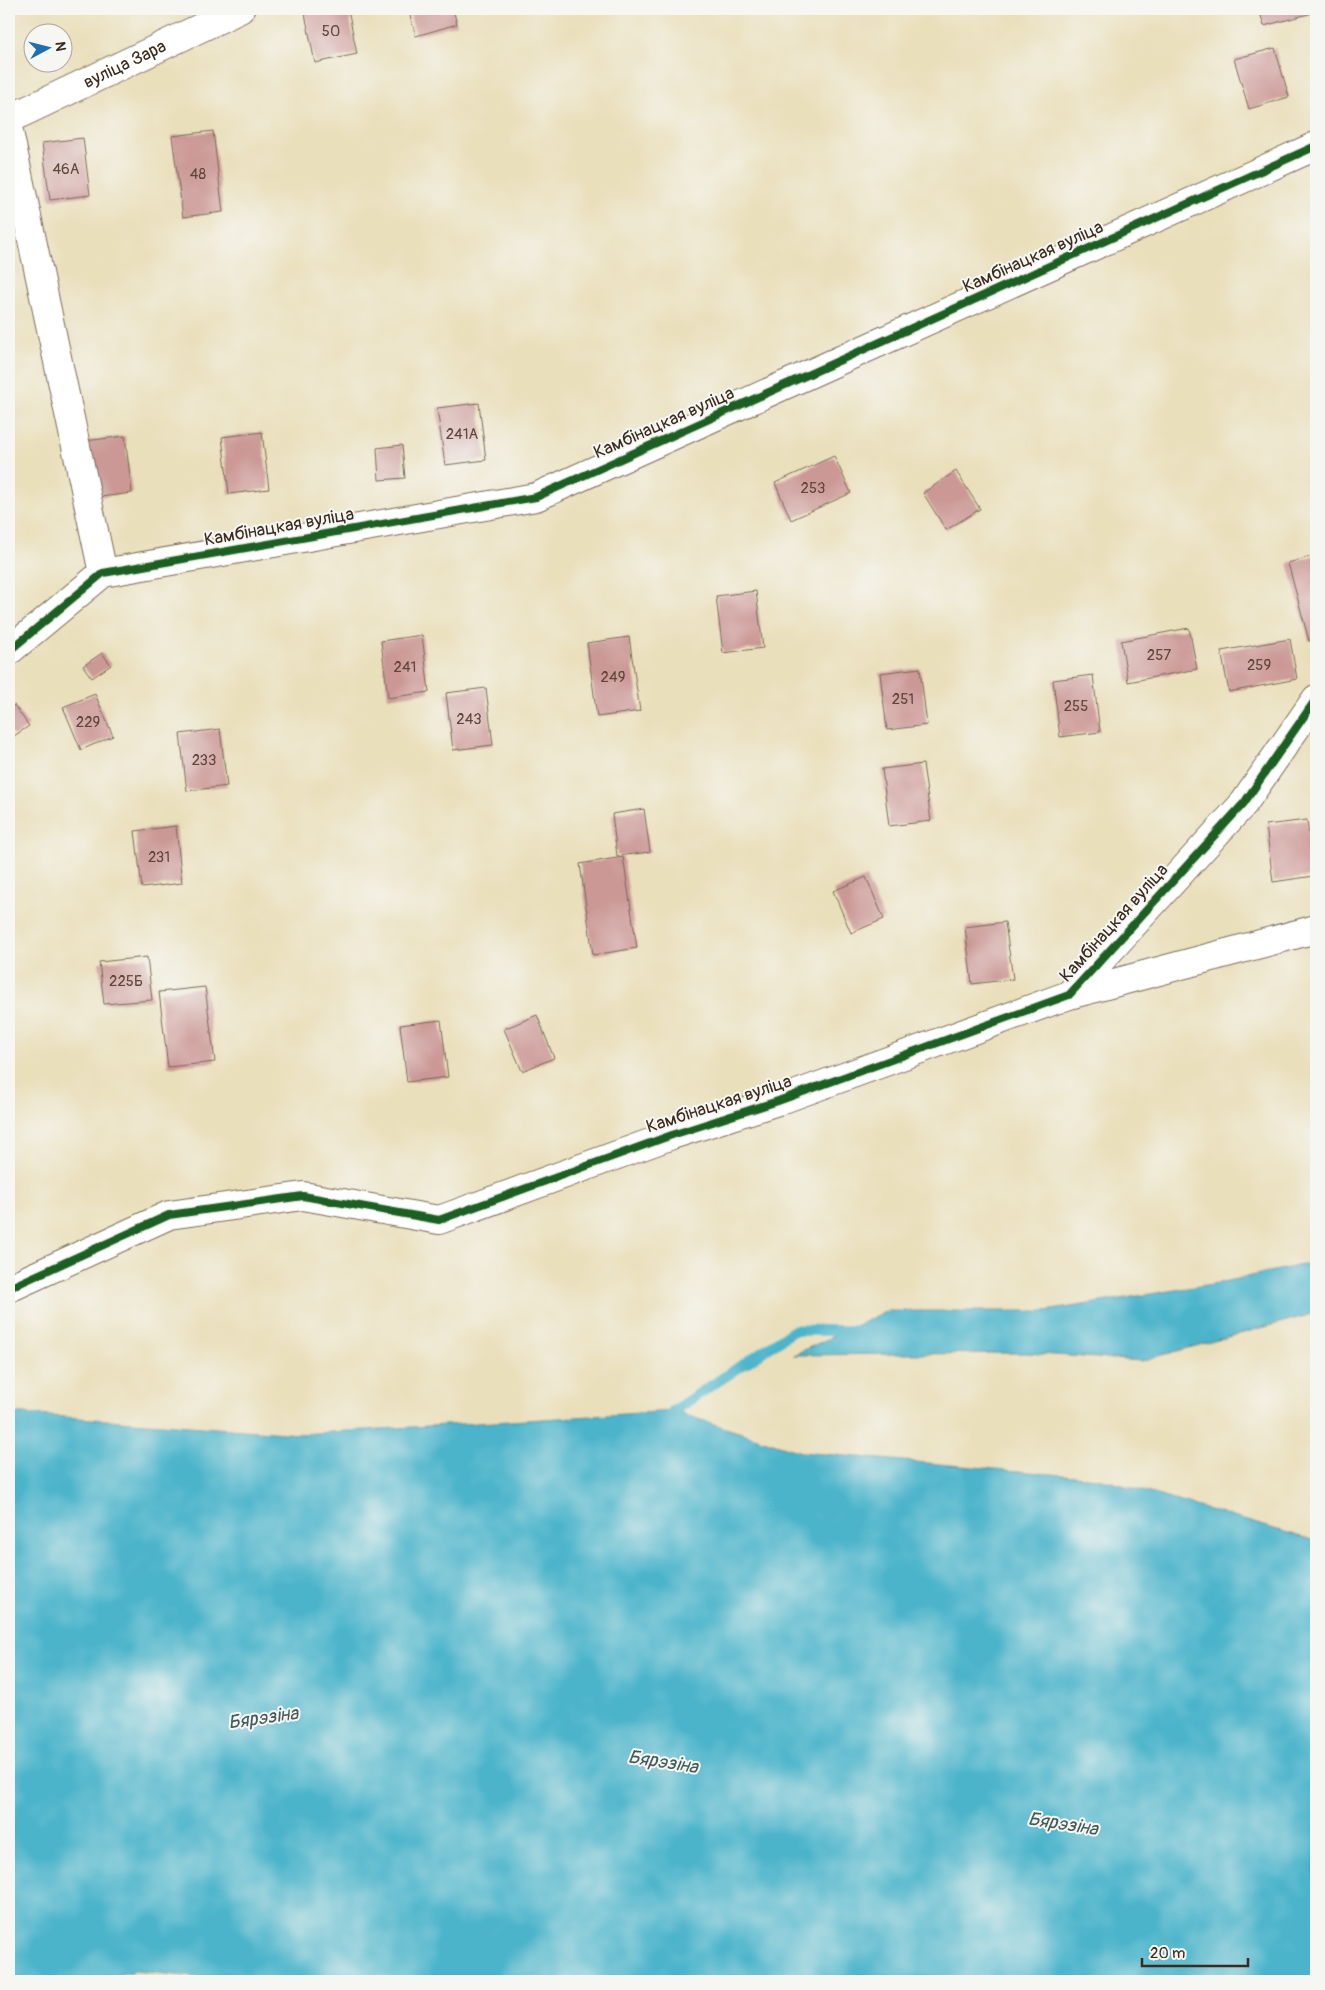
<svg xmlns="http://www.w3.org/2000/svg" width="1325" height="1990" viewBox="0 0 1325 1990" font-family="Pangolin,sans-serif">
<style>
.water{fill:#4cb4cb;stroke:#446f74}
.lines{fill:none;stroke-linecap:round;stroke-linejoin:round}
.stream{stroke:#4cb4cb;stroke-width:11}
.building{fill:#cb9895}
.minor-casing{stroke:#786955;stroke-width:30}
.minor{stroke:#fff;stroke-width:28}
.cycleway-casing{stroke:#f6f6f2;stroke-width:11}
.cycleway{stroke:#1b5e20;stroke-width:8}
.labels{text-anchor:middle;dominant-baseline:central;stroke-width:4;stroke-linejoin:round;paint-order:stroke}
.number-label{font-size:15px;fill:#5f463c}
.street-label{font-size:18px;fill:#3b2a1e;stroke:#f6f6f2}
.water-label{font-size:19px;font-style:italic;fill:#415a5b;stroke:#f6f6f2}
</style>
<rect width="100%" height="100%" fill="#f6f6f2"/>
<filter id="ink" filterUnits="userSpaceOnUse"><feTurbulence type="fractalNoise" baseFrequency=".02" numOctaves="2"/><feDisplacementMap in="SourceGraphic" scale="10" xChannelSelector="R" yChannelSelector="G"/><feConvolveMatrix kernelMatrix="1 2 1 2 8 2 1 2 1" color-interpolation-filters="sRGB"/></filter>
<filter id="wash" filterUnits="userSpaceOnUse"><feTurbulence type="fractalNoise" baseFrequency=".0096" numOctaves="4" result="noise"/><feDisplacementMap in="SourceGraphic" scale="20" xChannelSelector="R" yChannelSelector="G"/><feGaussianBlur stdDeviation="1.12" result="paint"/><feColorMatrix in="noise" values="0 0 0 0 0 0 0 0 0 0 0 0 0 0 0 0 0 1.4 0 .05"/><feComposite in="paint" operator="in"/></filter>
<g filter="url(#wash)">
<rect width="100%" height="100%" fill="#eadfbb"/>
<!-- water -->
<g class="water">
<polygon points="1316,1262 1316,1313 1141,1361 1026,1353 793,1355 887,1311 1046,1311 1218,1283"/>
<polygon points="673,1411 801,1452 1098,1478 1316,1541 1316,1981 237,1981 136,1971 88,1981 9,1981 9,1413 299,1434"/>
</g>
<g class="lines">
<!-- stream -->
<polyline class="stream" points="673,1411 795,1330 859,1331"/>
</g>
<g id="blocks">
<!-- building -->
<g class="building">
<polygon points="304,9 348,9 357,54 315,63"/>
<polygon points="408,9 453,9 457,24 416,36"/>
<polygon points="766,9 786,9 768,15"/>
<polygon points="1259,9 1316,9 1316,12 1264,26"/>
<polygon points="1275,48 1289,97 1249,109 1234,59"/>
<polygon points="213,131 223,212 183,217 172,136"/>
<polygon points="83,138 90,195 50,200 42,143"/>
<polygon points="479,403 486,460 445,465 437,408"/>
<polygon points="262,432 269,489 229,494 222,437"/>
<polygon points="125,436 132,493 92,498 85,441"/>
<polygon points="402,445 405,478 379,480 377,448"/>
<polygon points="834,456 851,493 791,520 775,483"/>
<polygon points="956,471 980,509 946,530 923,493"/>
<polygon points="1316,555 1316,639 1309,641 1288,563"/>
<polygon points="756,591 763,648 723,653 716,596"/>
<polygon points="1189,628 1197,669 1128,682 1121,641"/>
<polygon points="422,635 429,692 388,698 381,641"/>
<polygon points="629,637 640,711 597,717 587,643"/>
<polygon points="1290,639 1297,679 1229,692 1221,651"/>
<polygon points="102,653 111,665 92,678 83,666"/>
<polygon points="920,668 927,725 887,730 880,673"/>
<polygon points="1093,675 1100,732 1060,737 1053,680"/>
<polygon points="486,688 493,745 453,750 446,693"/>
<polygon points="95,694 113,736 81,750 63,707"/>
<polygon points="14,705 29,726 14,736 9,730 9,710"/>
<polygon points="220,729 227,786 187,791 180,734"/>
<polygon points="923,764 931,821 889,826 882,769"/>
<polygon points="644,809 650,852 617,856 612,814"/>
<polygon points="1307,820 1314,876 1273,882 1266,825"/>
<polygon points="176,826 182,883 142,888 135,831"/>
<polygon points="623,857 637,948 593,955 580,864"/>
<polygon points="866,877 884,919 851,933 833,891"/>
<polygon points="1005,922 1013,979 972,984 965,927"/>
<polygon points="147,957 152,1000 104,1004 99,962"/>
<polygon points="205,987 215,1062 168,1067 159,992"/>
<polygon points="537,1015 554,1058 522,1071 504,1029"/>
<polygon points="441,1020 448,1077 407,1082 400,1025"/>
</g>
</g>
</g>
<g filter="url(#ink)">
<use href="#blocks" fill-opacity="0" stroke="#786955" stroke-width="1"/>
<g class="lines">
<!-- minor casing -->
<g class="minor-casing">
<g id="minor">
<path id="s1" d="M9,119L240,9"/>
<polyline points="9,132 103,573"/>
<polyline points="9,651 103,573 536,497 1316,146"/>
<polyline points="1069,995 1316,929"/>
<polyline points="9,1288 169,1215 303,1196 439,1220 672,1135 778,1101 1069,995 1244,803 1316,699"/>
</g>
</g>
<!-- minor -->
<use href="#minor" class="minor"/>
<!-- cycleway casing -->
<g class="cycleway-casing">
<g id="cycleway">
<polyline points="9,651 103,573 536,497 1316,146"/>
<polyline points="9,1288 169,1215 303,1196 439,1220 672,1135 778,1101 1069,995 1244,803 1316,699"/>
</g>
</g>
<!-- cycleway -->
<use href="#cycleway" class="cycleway"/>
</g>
</g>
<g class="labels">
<!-- number labels -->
<g class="number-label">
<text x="331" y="31">50</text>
<text x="66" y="169">46А</text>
<text x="198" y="174">48</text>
<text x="462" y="434">241А</text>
<text x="813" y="488">253</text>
<text x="1159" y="655">257</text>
<text x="1259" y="665">259</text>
<text x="405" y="667">241</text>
<text x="613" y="677">249</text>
<text x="903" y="699">251</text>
<text x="1076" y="706">255</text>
<text x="469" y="719">243</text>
<text x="88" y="722">229</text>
<text x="204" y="760">233</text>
<text x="159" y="857">231</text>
<text x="126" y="981">225Б</text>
</g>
<!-- street labels -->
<g class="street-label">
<text stroke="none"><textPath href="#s1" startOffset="128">вуліца Зара</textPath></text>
<text transform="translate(1033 257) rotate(-24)">Камбінацкая вуліца</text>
<text transform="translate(664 423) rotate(-24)">Камбінацкая вуліца</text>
<text transform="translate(279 527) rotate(-10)">Камбінацкая вуліца</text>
<text transform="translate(1114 923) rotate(-48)">Камбінацкая вуліца</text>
<text transform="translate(719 1104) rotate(-18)">Камбінацкая вуліца</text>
</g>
<!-- water labels -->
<g class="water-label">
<text transform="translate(263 1718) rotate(-8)">Бярэзіна</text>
<text transform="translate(663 1762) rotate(9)">Бярэзіна</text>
<text transform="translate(1063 1824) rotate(9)">Бярэзіна</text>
</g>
</g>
<!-- margin -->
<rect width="1325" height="1990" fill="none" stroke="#f6f6f2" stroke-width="30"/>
<!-- north arrow -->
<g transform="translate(48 48) rotate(83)"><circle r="24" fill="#f6f6f2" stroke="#aba49d"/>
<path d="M0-4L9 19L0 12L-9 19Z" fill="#1f6fb2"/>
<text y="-8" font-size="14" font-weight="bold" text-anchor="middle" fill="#3b2a1e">N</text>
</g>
<!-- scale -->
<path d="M1142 1958v8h106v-8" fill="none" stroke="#3b2a1e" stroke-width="2.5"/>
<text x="1150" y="1958" font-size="15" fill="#3b2a1e" stroke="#f6f6f2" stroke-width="4" paint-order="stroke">20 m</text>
</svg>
